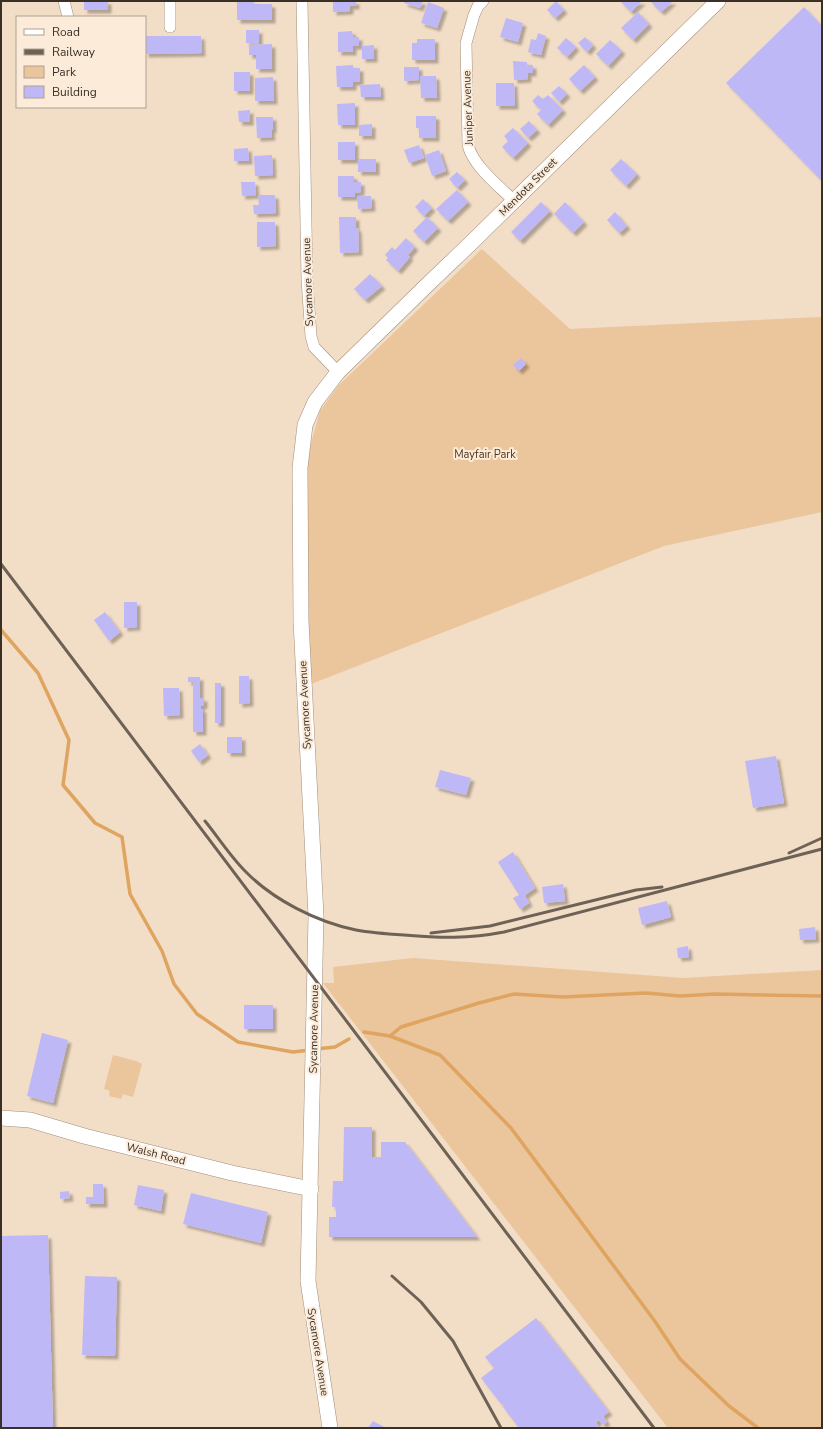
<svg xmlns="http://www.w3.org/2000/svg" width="823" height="1429" viewBox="0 0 823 1429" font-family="'Nunito Sans',sans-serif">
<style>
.green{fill:#ebc59c}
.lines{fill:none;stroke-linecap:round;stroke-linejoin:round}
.stream{stroke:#dfa45f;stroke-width:3.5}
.building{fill:#bfb8f7;filter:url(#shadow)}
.street-casing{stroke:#a38f7b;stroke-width:12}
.secondary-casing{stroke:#a38f7b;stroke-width:16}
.street{stroke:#fff;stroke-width:11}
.secondary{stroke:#fff;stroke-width:15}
.rail{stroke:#6d6255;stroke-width:3}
.labels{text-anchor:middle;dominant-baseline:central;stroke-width:4;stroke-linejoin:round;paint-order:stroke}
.street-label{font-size:11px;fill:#393128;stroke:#fcebd9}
.park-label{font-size:11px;fill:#4e3518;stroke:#fcebd9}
</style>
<defs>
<filter id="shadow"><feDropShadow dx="3.5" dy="3.5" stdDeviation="1" flood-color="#0004"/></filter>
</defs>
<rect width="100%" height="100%" fill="#f2ddc7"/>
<!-- green -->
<g class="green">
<polygon points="482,249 570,329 822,317 822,512 664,546 306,686 306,479 309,451 320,411 338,386"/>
<polygon points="413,958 683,978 822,970 822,1428 668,1428 323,983 334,983 333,967"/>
<polygon points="113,1055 136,1061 142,1064 133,1097 123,1094 121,1099 109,1096 110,1091 104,1089"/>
</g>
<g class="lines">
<!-- stream -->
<g class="stream">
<polyline points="1,630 38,673 69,740 63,785 95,823 122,837 130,894 162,951 174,984 197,1014 238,1042 293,1052 310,1050"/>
<polyline points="364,1032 390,1036 440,1055 511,1128 654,1320 680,1359 729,1406 758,1428"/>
<polyline points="390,1036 401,1027 479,1003 514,994 563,997 646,993 680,996 715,994 822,996"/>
<polyline points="316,1049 335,1047 349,1039"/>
</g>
</g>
<!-- building -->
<g class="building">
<rect x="84" y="1" width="24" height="9"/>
<polygon points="237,1 254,1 254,4 272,4 272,20 237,20"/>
<polygon points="333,1 356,1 356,6 350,6 350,11 333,12"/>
<polygon points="405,1 423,1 420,8 404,3"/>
<polygon points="556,1 564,10 555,18 547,10"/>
<polygon points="620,1 642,1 631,12"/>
<polygon points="650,1 673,1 661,12"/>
<polygon points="428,2 444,8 437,28 421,23"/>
<polygon points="804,7 822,26 822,181 726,83"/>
<polygon points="638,12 649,24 633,40 621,28"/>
<polygon points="506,18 523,23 518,42 500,37"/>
<polygon points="246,30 259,30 259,44 246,43"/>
<polygon points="352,31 353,37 359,37 359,46 353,46 353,52 338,52 338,32"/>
<polygon points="538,33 546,36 541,55 528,52 531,39 536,40"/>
<polygon points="145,36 201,36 202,53 145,54"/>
<polygon points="585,37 593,45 587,52 578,43"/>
<polygon points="566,38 576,47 567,57 557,48"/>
<polygon points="417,39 435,39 435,60 412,60 412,43 417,43"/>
<polygon points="610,40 622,51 608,66 596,54"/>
<polygon points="272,44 272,69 256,69 256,55 249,55 249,45"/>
<polygon points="374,45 374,59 362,59 362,46"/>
<polygon points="513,61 527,62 527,65 533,65 533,73 528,73 528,79 514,80"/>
<polygon points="353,65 353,68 360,68 360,82 353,82 353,87 337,87 336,66"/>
<polygon points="584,65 595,77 580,91 569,79"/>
<polygon points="404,67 419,67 419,80 404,81"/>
<rect x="234" y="72" width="16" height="19"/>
<polygon points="420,76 436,76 437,98 421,98"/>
<polygon points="273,77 274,101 255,101 255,78"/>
<polygon points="496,83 514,83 515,106 496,106"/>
<polygon points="380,84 381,97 361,97 360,85"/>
<polygon points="559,86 567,94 559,102 551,93"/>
<polygon points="538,95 543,99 548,95 563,110 548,125 537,114 541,110 532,101"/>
<polygon points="355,103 355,125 338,125 337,104"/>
<polygon points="250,110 250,122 239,122 238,111"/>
<polygon points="416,116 436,116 436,138 419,138 419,128 416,128"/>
<polygon points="256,117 273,117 273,130 271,130 272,137 257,138"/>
<polygon points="529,121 537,130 528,138 520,129"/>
<polygon points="372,124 372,136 359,136 359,125"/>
<polygon points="513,128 528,143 513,158 502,147 508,141 504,136"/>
<rect x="338" y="142" width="17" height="18"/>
<polygon points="419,145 424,158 409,163 404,150"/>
<polygon points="248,148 249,161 234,161 234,149"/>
<polygon points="439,150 446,171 432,176 425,155"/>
<polygon points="272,155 273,175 255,176 254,156"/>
<rect x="358" y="159" width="18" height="13"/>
<polygon points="621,159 637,174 626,186 610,170"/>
<polygon points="457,172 465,180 457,188 449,179"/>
<polygon points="338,176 354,176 354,182 361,182 361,192 355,193 355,197 338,197"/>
<polygon points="241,182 255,182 256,195 242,196"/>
<polygon points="457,190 468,202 448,221 436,209"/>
<polygon points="258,195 275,195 276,213 254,214 253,205 259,205"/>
<polygon points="357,196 371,196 372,208 358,209"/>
<polygon points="423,199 432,208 424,216 415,207"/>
<polygon points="541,202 550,211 520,241 511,232"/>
<polygon points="565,202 584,222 573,233 554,214"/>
<polygon points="615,212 627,226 619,233 607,220"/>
<polygon points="339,217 356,217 356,228 358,228 359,252 340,253"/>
<polygon points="427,217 438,228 424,242 413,231"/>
<polygon points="257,222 275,222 276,246 257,247"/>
<polygon points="406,238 415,247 408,255 410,257 398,271 386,260 388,258 385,255 392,247 395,250"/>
<polygon points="370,274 382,286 365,300 354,289"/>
<polygon points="521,358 526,364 519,371 513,365"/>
<polygon points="124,602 137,602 137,627 124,628"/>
<polygon points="105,612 120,632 109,641 94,620"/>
<polygon points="239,676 249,676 250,703 239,704"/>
<polygon points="188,677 200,677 200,698 204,698 204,705 201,706 201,709 203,709 203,732 193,732 193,682 188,682"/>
<rect x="215" y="683" width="6" height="40"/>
<polygon points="163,688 179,688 180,715 164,716"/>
<rect x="227" y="737" width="15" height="16"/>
<polygon points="200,744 208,755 199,762 191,751"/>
<polygon points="776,756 784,803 753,808 745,761"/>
<polygon points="440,770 471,778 466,795 435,787"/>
<polygon points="513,852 535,888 525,895 529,903 520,909 513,898 519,895 498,862"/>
<polygon points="563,884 565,901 544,903 542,887"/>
<polygon points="667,901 671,917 642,925 638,908"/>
<polygon points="815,927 816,939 800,940 799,929"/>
<polygon points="688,946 689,957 678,958 677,948"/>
<rect x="244" y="1005" width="29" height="24"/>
<polygon points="42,1033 68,1040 53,1103 27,1096"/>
<polygon points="344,1127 372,1127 372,1157 381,1157 381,1142 405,1142 477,1237 329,1237 329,1217 336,1217 336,1207 332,1207 333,1181 343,1181"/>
<polygon points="93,1184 103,1184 104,1204 86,1204 86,1197 93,1197"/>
<polygon points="138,1185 164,1190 161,1211 134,1205"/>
<polygon points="69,1191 70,1198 60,1199 60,1192"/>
<polygon points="191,1193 268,1212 261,1243 183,1224"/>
<polygon points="48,1235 53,1428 1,1428 1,1236"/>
<polygon points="85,1276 117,1277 115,1356 82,1355"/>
<polygon points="536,1318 609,1412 603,1416 607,1422 603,1425 599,1420 596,1423 600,1428 519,1428 503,1407 504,1406 502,1403 501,1404 481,1378 494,1368 485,1357"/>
<polygon points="373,1421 386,1428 368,1428"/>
</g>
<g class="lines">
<!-- street casing -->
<g class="street-casing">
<g id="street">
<polyline points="64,1 68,17"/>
<polyline points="170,1 170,27"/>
<polyline points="302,1 307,280 311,336 314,347 338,372"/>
<path d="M483,1L478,6L474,15L466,43L468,145C473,166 499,186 514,201"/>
</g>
</g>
<!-- secondary casing -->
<g class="secondary-casing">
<g id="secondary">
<polyline points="1,1118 30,1120 84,1136 232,1173 311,1189"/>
<polyline points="330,1428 308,1281 316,916 301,621 300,468 305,425 315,402 338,372 424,288 471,243 718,1"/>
</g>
</g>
<!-- street -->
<use href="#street" class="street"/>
<!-- secondary -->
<use href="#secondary" class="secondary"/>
<!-- rail -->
<g class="rail">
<polyline points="1,564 654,1428"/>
<path d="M205,821C218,837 230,856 245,871C273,900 317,922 356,930C372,933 388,934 404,935C441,938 468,939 504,932L822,849"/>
<polyline points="789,853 822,838"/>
<polyline points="431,933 490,926 636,890 662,887"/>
<polyline points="392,1276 421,1302 453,1341 501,1428"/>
</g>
</g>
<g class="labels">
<!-- street labels -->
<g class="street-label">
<text transform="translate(468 108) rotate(-92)">Juniper Avenue</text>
<text transform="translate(528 187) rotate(-45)">Mendota Street</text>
<text transform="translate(308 282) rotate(-92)">Sycamore Avenue</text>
<text transform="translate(305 705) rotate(-93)">Sycamore Avenue</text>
<text transform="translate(314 1029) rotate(-89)">Sycamore Avenue</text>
<text transform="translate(156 1154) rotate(14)">Walsh Road</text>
<text transform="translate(318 1352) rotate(81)">Sycamore Avenue</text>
</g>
<!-- park labels -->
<g class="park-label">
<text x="485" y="454">Mayfair Park</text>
</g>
</g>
<!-- border -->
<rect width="823" height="1429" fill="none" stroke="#393128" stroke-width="4"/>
<!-- legend -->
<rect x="16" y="16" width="130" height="92" fill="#fcebd9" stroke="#aea192"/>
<rect x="24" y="29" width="20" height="6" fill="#ffffff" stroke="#aea192"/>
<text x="52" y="36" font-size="12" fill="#393128">Road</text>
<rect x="24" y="49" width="20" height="6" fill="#6d6255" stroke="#aea192"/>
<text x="52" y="56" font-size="12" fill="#393128">Railway</text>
<rect x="24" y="66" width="20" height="12" fill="#ebc59c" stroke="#aea192"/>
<text x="52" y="76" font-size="12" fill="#393128">Park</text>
<rect x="24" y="86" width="20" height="12" fill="#bfb8f7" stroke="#aea192"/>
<text x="52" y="96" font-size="12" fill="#393128">Building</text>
</svg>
